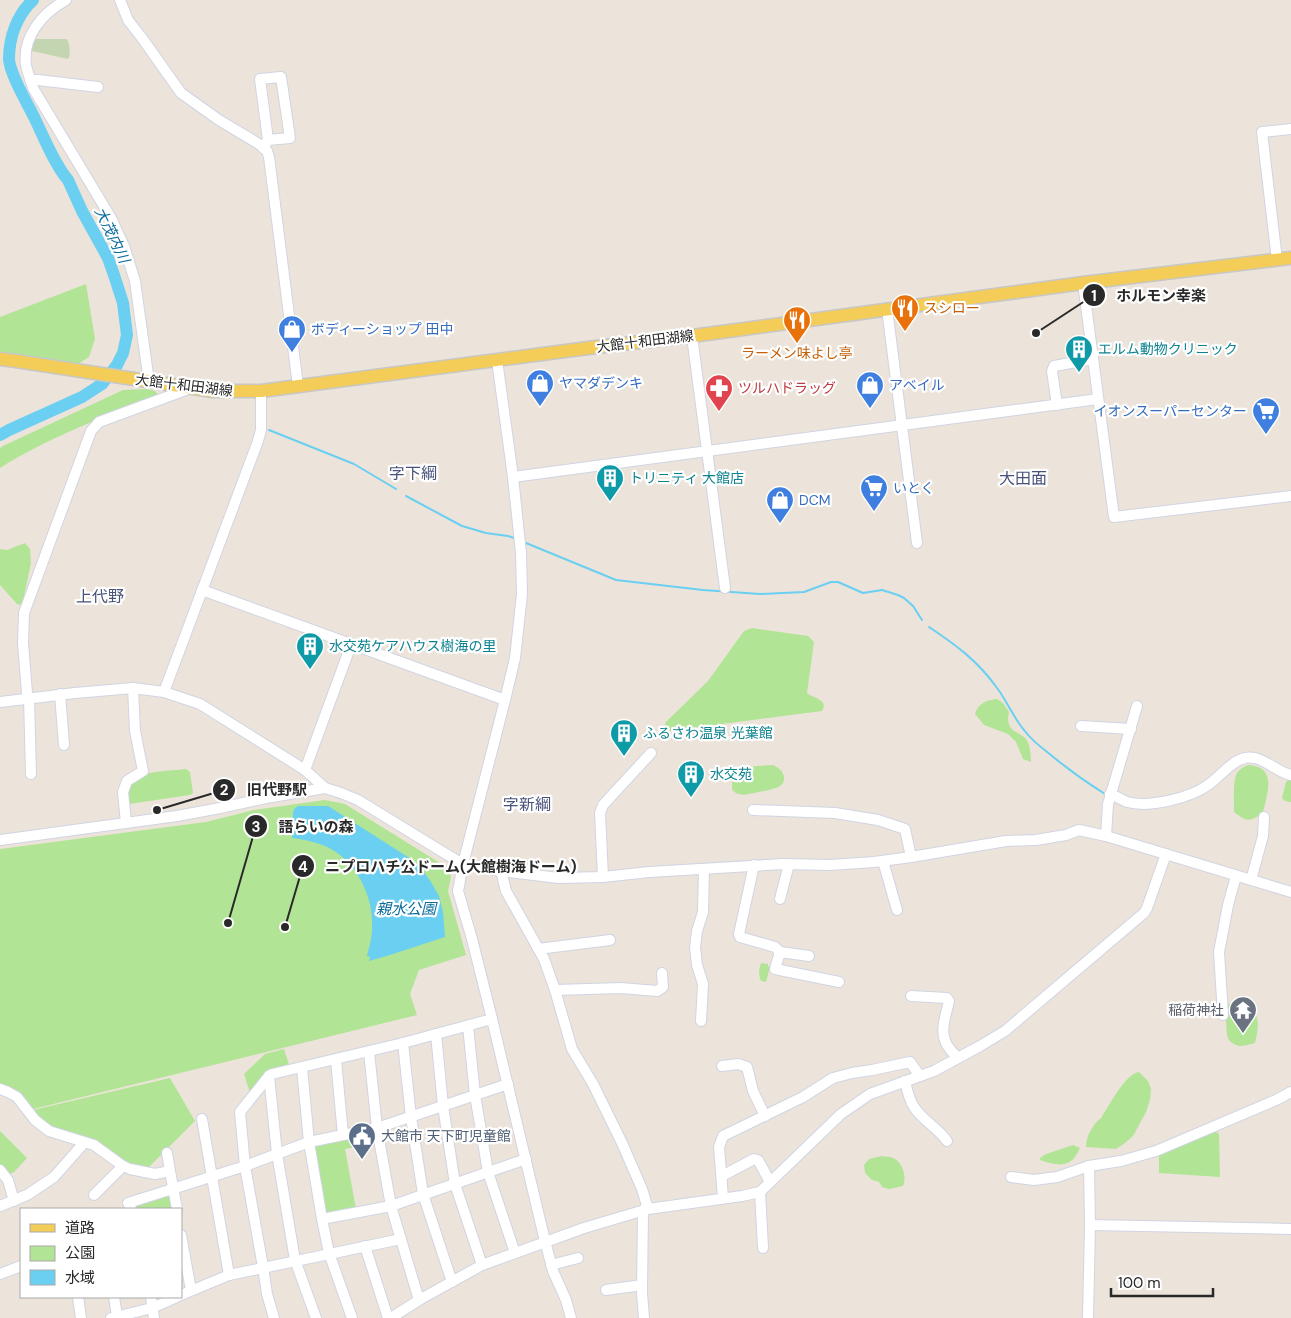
<svg xmlns="http://www.w3.org/2000/svg" width="1291" height="1318" viewBox="0 0 1291 1318" font-family="'DM Sans','Noto Sans JP',sans-serif">
<style>
.green{fill:#b1e495}
.cemetery{fill:#c4d6b1}
.water{fill:#6acff1}
.lines{fill:none;stroke-linecap:round;stroke-linejoin:round}
.stream{stroke:#6acff1;stroke-width:2}
.river{stroke:#6acff1;stroke-width:12}
.minor-casing{stroke:#d0d4e3;stroke-width:12}
.major-casing{stroke:#c7c7c7;stroke-width:15}
.minor{stroke:#fff;stroke-width:10}
.major{stroke:#f3cd58;stroke-width:12}
.labels{text-anchor:middle;dominant-baseline:central;stroke-width:4.5;stroke-linejoin:round;paint-order:stroke}
.food-label{font-size:14px;fill:#c56008;stroke:#fff;text-anchor:start}
.shop-label{font-size:14px;fill:#366cbe;stroke:#fff;text-anchor:start}
.street-label{font-size:14px;fill:#292929;stroke:#fff}
.culture-label{font-size:14px;fill:#0d838f;stroke:#fff;text-anchor:start}
.health-label{font-size:14px;fill:#be3a42;stroke:#fff;text-anchor:start}
.worship-label{font-size:14px;fill:#5b616d;stroke:#fff;text-anchor:end}
.service-label{font-size:14px;fill:#4e5e75;stroke:#fff;text-anchor:start}
.water-label{font-size:15px;font-style:italic;fill:#0a6c9c;stroke:#fff}
.quarter-label{font-size:16px;fill:#49527b;stroke:#fff}
.leader{fill:none;stroke:#292929;stroke-width:2}
.callout-dot{fill:#292929;stroke:#fff;stroke-width:2}
.mark-label{font-size:15px;text-anchor:middle;font-weight:bold;fill:#fff}
.callout-label{font-size:15px;text-anchor:middle;font-weight:bold;fill:#292929;stroke:#fff;stroke-width:4.5;stroke-linejoin:round;paint-order:stroke}
</style>
<rect width="100%" height="100%" fill="#ece4da"/>
<!-- green -->
<g class="green">
<polygon points="86,284 95,339 89,357 78,364 0,354 0,317"/>
<path d="M147,389L155,391L158,394C105,417 49,437 0,468V448L3,446L123,390Z"/>
<polygon points="25,543 30,549 31,563 23,601 21,605 17,604 0,585 0,549 7,550"/>
<path d="M752,628L808,636L814,642L807,693C814,699 829,699 822,711L668,731L664,727L666,722L708,681L744,631Z"/>
<path d="M997,699L1003,703L1009,712C1007,721 1008,727 1016,732C1019,734 1024,736 1026,739C1030,744 1031,756 1031,762L1023,759L1016,742L1008,734L984,725L975,714C978,703 987,700 997,699Z"/>
<path d="M773,765C779,768 783,771 784,777C786,789 767,790 759,792C753,793 745,796 739,794C736,794 735,792 732,790C732,786 732,781 733,778C737,765 763,766 773,765Z"/>
<path d="M1248,765C1278,767 1267,793 1263,813C1249,822 1247,822 1234,812C1234,802 1233,784 1236,775C1238,770 1243,767 1248,765Z"/>
<path d="M186,769L190,772L193,793L190,795L129,804L126,800C127,796 127,788 129,784C139,770 171,771 186,769Z"/>
<polygon points="1288,780 1291,780 1291,802 1285,801 1282,798 1286,782"/>
<path d="M325,800L345,804L448,868L451,877L448,891L466,955L419,970L410,994L417,1015L33,1109C23,1098 14,1088 0,1084V849L206,822L254,810Z"/>
<path d="M761,963L768,964V966L770,967L766,982L761,981C758,974 759,969 761,963Z"/>
<path d="M1233,1002C1238,1004 1245,1005 1250,1008C1261,1014 1258,1032 1255,1043C1250,1044 1244,1046 1239,1046C1236,1045 1231,1043 1229,1040C1225,1034 1226,1012 1228,1004Z"/>
<polygon points="284,1049 290,1068 271,1073 251,1096 244,1074 265,1054"/>
<path d="M1139,1072L1148,1081L1151,1089L1150,1100L1146,1112L1133,1136L1125,1143L1116,1149L1086,1147C1086,1136 1093,1124 1101,1118C1109,1106 1125,1074 1139,1072Z"/>
<polygon points="170,1078 195,1121 148,1168 126,1163 97,1140 76,1135 49,1125 39,1118 33,1110"/>
<polygon points="0,1131 27,1158 14,1172 8,1175 0,1166"/>
<polygon points="1215,1131 1219,1134 1220,1177 1159,1173 1159,1153"/>
<polygon points="374,1133 375,1143 345,1149 356,1209 325,1215 313,1146"/>
<path d="M1073,1145L1080,1148C1071,1169 1059,1166 1040,1160V1158L1046,1154Z"/>
<path d="M881,1156C884,1157 890,1156 893,1158C903,1162 907,1178 903,1186L889,1189L882,1187L879,1182L872,1180L865,1173L864,1165L869,1159Z"/>
<polygon points="170,1194 173,1209 133,1209 134,1204"/>
</g>
<!-- cemetery -->
<path class="cemetery" d="M36,39H67C70,45 71,54 68,59L32,51L30,47L31,43Z"/>
<!-- water -->
<path class="water" d="M298,806H328L411,859L423,871L431,882L439,896L443,912L445,937L390,955L369,961L370,957L367,956C369,947 372,938 372,929C374,900 360,869 336,852C323,843 307,840 292,838L293,813L294,809Z"/>
<g class="lines">
<!-- stream -->
<g class="stream">
<polyline points="269,430 354,464 396,489"/>
<polyline points="406,496 462,526 486,533 508,536 514,538"/>
<polyline points="526,543 616,580 703,590 760,594 804,592 831,582 838,582 863,593 882,590 898,595 904,598 913,606 922,620"/>
<path d="M929,627C956,645 978,661 997,688C1007,701 1013,717 1024,730C1030,738 1038,745 1046,751C1065,767 1084,781 1105,794"/>
</g>
<!-- river -->
<path class="river" d="M0,435L9,430L82,397L102,384L117,365L123,353L127,335L123,303L115,278L108,258L82,211L68,180C55,165 44,138 35,119C28,104 10,75 9,59C9,37 17,15 33,0"/>
<!-- minor casing -->
<g class="minor-casing">
<g id="minor">
<path d="M66,0C43,13 22,36 26,65C27,72 31,80 33,88L111,218L124,246L135,281L149,382"/>
<polyline points="120,0 128,20 142,38 181,93 219,120 259,144 267,151 269,157 298,386"/>
<polyline points="30,80 38,80 98,87"/>
<polyline points="263,148 268,140 260,79 281,77 290,138 268,140"/>
<polyline points="1277,260 1262,132 1291,129"/>
<polyline points="1083,283 1114,517 1291,496"/>
<polyline points="887,309 917,543"/>
<polyline points="692,336 725,588"/>
<polyline points="497,360 513,477 521,553 522,594 515,658 505,700 463,864 458,891 472,939 492,1019 545,1241 553,1271 566,1300 571,1318"/>
<polyline points="1057,405 1052,371 1054,366 1093,359"/>
<polyline points="513,477 1098,399"/>
<polyline points="202,590 505,700"/>
<polyline points="164,692 258,441 261,430 261,391"/>
<polyline points="60,694 64,745"/>
<polyline points="0,702 75,693 133,688 164,692 200,704 305,770 325,788"/>
<polyline points="1081,726 1131,729"/>
<polyline points="305,770 351,645"/>
<polyline points="31,774 29,698 27,693 23,643 24,613 91,431 99,422 191,388"/>
<path d="M1110,794C1116,796 1122,800 1127,802C1150,808 1190,798 1208,785C1220,777 1231,761 1245,758C1261,754 1276,772 1291,775"/>
<polyline points="753,810 835,813 878,820 905,829 911,857"/>
<polyline points="126,823 123,792 127,781 143,771 135,731 133,688"/>
<polyline points="1106,836 1108,804 1137,706"/>
<polyline points="0,840 177,816 220,808 266,798 325,788 341,793 358,800 446,854 463,864 501,871 559,878 603,877 649,872 783,864 830,865 874,862 911,857 1006,841 1036,840 1066,835 1079,830 1106,836 1291,892"/>
<polyline points="883,861 897,910"/>
<polyline points="754,865 739,934 740,937 775,947 780,952"/>
<polyline points="501,871 506,891 544,959 555,990 572,1049 593,1084 622,1143 642,1189 648,1209"/>
<polyline points="603,877 600,813 603,805 651,753"/>
<polyline points="1251,880 1263,836 1264,817"/>
<polyline points="780,899 789,864"/>
<polyline points="538,949 610,940"/>
<polyline points="809,956 780,952 775,969 839,982"/>
<polyline points="555,990 621,988 657,991 663,987 662,973"/>
<path d="M911,996L947,998L949,1001C946,1015 939,1031 947,1045C950,1050 954,1054 958,1058"/>
<polyline points="1223,1015 1219,952 1228,905 1236,876"/>
<polyline points="701,1021 703,984 697,965 695,947 697,931 703,912 704,869"/>
<polyline points="468,1026 475,1095 488,1172 515,1253"/>
<polyline points="436,1034 443,1106 455,1184 482,1265"/>
<polyline points="403,1043 411,1117 423,1194 452,1282"/>
<polyline points="369,1052 377,1128 391,1206 419,1300"/>
<polyline points="336,1060 343,1135"/>
<polyline points="722,1066 738,1064 747,1067 753,1091 765,1116"/>
<polyline points="302,1068 309,1142 322,1219 329,1253 352,1318"/>
<polyline points="269,1076 277,1154 295,1260 316,1318"/>
<path d="M905,1081C907,1090 909,1100 914,1107C923,1121 938,1128 947,1141"/>
<polyline points="0,1089 8,1092 17,1097 35,1120 49,1131 94,1145 123,1166 130,1169 155,1174 170,1171 177,1209"/>
<polyline points="202,1119 229,1275"/>
<polyline points="167,1153 170,1171"/>
<polyline points="0,1170 8,1180 14,1201"/>
<polyline points="722,1176 754,1159 758,1160 770,1182"/>
<polyline points="1011,1177 1034,1180 1057,1177 1089,1166 1121,1161 1156,1151 1276,1100 1291,1092"/>
<polyline points="760,1192 763,1248"/>
<polyline points="94,1195 123,1166"/>
<polyline points="723,1198 719,1147 723,1136 803,1097 833,1078 852,1073 872,1070 910,1062 920,1076"/>
<polyline points="0,1206 27,1195 54,1177 84,1143"/>
<polyline points="131,1209 128,1203 245,1166 309,1142 377,1128 508,1084"/>
<polyline points="643,1210 642,1293 644,1318"/>
<polyline points="322,1219 391,1206 526,1159"/>
<polyline points="1090,1225 1291,1229"/>
<polyline points="181,1235 191,1290"/>
<polyline points="365,1246 388,1318"/>
<polyline points="551,1265 578,1258"/>
<polyline points="0,1274 21,1266"/>
<polyline points="606,1290 642,1285"/>
<polyline points="181,1295 229,1275 401,1239"/>
<polyline points="78,1297 81,1318"/>
<polyline points="114,1297 117,1316"/>
<polyline points="151,1297 154,1318"/>
<polyline points="111,1318 152,1308 177,1297"/>
<polyline points="274,1318 267,1294 263,1267 245,1166 240,1112 269,1076 272,1074 403,1043 492,1019"/>
<polyline points="391,1318 419,1300 482,1265 584,1228 648,1209 742,1196 760,1192 841,1114 870,1094 934,1071 980,1046 1005,1031 1144,913 1147,908 1166,854"/>
<polyline points="1088,1318 1090,1225 1089,1166"/>
</g>
</g>
<!-- major casing -->
<g class="major-casing">
<polyline id="major" points="0,359 16,361 213,391 261,391 596,347 692,336 1083,283 1291,258"/>
</g>
<!-- minor -->
<use href="#minor" class="minor"/>
<!-- major -->
<use href="#major" class="major"/>
</g>
<!-- icons -->
<defs>
<g id="restaurant-pin" transform="scale(1.4375)"><path d="M0 17L-7.5 6A9.5 9.5 0 1 1 7.5 6Z" fill="#e8710a" stroke="#fff"/><path d="M-5-6h1v4h1v-4h1v4h1v-4h1v5L-1.5 .5V6h-2V.5L-5-1ZM5-6V6H3V1.5H1.5Q1.5-4 5-6Z" fill="#fff"/></g>
<g id="shop-pin" transform="scale(1.4375)"><path d="M0 17L-7.5 6A9.5 9.5 0 1 1 7.5 6Z" fill="#3f7fe0" stroke="#fff"/><path d="M-5-2.5h2.3a2.7 3.5 0 0 1 5.4 0H5L5.5 6h-11ZM-1.5-2.5h3a1.5 2.3 0 0 0-3 0Z" fill="#fff"/></g>
<g id="building-pin" transform="scale(1.4375)"><path d="M0 17L-7.5 6A9.5 9.5 0 1 1 7.5 6Z" fill="#0f9aa8" stroke="#fff"/><path d="M-4-6H4V6H1V3H-1V6H-4ZM-2.5-4.3h1.7v1.8h-1.7ZM.8-4.3h1.7v1.8H.8ZM-2.5-1h1.7V.8h-1.7ZM.8-1h1.7V.8H.8Z" fill="#fff"/></g>
<g id="pharmacy-pin" transform="scale(1.4375)"><path d="M0 17L-7.5 6A9.5 9.5 0 1 1 7.5 6Z" fill="#e0444e" stroke="#fff"/><path d="M-2-6h4v4h4v4h-4v4h-4v-4h-4v-4h4Z" fill="#fff"/></g>
<g id="supermarket-pin" transform="scale(1.4375)"><path d="M0 17L-7.5 6A9.5 9.5 0 1 1 7.5 6Z" fill="#3f7fe0" stroke="#fff"/><path d="M-6-5.5h2.5l.6 2H6L4.5 2H-2.5L-4.4-4H-6ZM-1.5 3.2a1.3 1.3 0 1 0 .1 0ZM3 3.2a1.3 1.3 0 1 0 .1 0Z" fill="#fff"/></g>
<g id="temple-pin" transform="scale(1.4375)"><path d="M0 17L-7.5 6A9.5 9.5 0 1 1 7.5 6Z" fill="#6b7280" stroke="#fff"/><path d="M0-6L5-2H3V0L6.5 2.5H4V6H1.5V3h-3V6H-4V2.5H-6.5L-3 0V-2H-5Z" fill="#fff"/></g>
<g id="civic-pin" transform="scale(1.4375)"><path d="M0 17L-7.5 6A9.5 9.5 0 1 1 7.5 6Z" fill="#5c6f8a" stroke="#fff"/><path d="M-.6-6.5H3V-4.5H.6V-3L4-1V1h2V6H-6V1h2V-1L-.6-3ZM-1.2 2.5V6h2.4V2.5Z" fill="#fff"/></g>
</defs>
<g fill-rule="evenodd">
<use href="#restaurant-pin" x="905" y="308"/>
<use href="#restaurant-pin" x="797" y="320"/>
<use href="#shop-pin" x="292" y="329"/>
<use href="#building-pin" x="1079" y="349"/>
<use href="#shop-pin" x="540" y="383"/>
<use href="#shop-pin" x="870" y="385"/>
<use href="#pharmacy-pin" x="719" y="388"/>
<use href="#supermarket-pin" x="1266" y="411"/>
<use href="#building-pin" x="610" y="478"/>
<use href="#supermarket-pin" x="874" y="488"/>
<use href="#shop-pin" x="780" y="500"/>
<use href="#building-pin" x="310" y="646"/>
<use href="#building-pin" x="624" y="733"/>
<use href="#building-pin" x="691" y="774"/>
<use href="#temple-pin" x="1243" y="1010"/>
<use href="#civic-pin" x="362" y="1136"/>
</g>
<g class="labels">
<!-- food labels -->
<g class="food-label">
<text x="924" y="308">スシロー</text>
<text x="797" y="353" text-anchor="middle">ラーメン味よし亭</text>
</g>
<!-- shop labels -->
<g class="shop-label">
<text x="311" y="329">ボディーショップ 田中</text>
<text x="559" y="383">ヤマダデンキ</text>
<text x="889" y="385">アベイル</text>
<text x="1247" y="411" text-anchor="end">イオンスーパーセンター</text>
<text x="893" y="488">いとく</text>
<text x="799" y="500">DCM</text>
</g>
<!-- street labels -->
<g class="street-label">
<text transform="translate(645 341) rotate(-7)">大館十和田湖線</text>
<text transform="translate(184 385) rotate(7)">大館十和田湖線</text>
</g>
<!-- culture labels -->
<g class="culture-label">
<text x="1098" y="349">エルム動物クリニック</text>
<text x="629" y="478">トリニティ 大館店</text>
<text x="329" y="646">水交苑ケアハウス樹海の里</text>
<text x="643" y="733">ふるさわ温泉 光葉館</text>
<text x="710" y="774">水交苑</text>
</g>
<!-- health labels -->
<g class="health-label">
<text x="738" y="388">ツルハドラッグ</text>
</g>
<!-- worship labels -->
<g class="worship-label">
<text x="1224" y="1010">稲荷神社</text>
</g>
<!-- service labels -->
<g class="service-label">
<text x="381" y="1136">大館市 天下町児童館</text>
</g>
<!-- water labels -->
<g class="water-label">
<text transform="translate(112 235) rotate(64)">大茂内川</text>
<text x="406" y="909">親水公園</text>
</g>
<!-- quarter labels -->
<g class="quarter-label">
<text x="413" y="473">字下綱</text>
<text x="1023" y="478">大田面</text>
<text x="100" y="596">上代野</text>
<text x="527" y="804">字新綱</text>
</g>
</g>
<!-- callouts -->
<path class="leader" d="M1036 333L1094 295M157 810L224 790M228 923L256 826M285 927L303 866"/>
<g class="callout-dot">
<circle cx="1036" cy="333" r="5"/>
<circle cx="157" cy="810" r="5"/>
<circle cx="228" cy="923" r="5"/>
<circle cx="285" cy="927" r="5"/>
<circle cx="1094" cy="295" r="12"/>
<circle cx="224" cy="790" r="12"/>
<circle cx="256" cy="826" r="12"/>
<circle cx="303" cy="866" r="12"/>
</g>
<g class="mark-label">
<text x="1094" y="301">1</text>
<text x="224" y="795">2</text>
<text x="256" y="832">3</text>
<text x="303" y="872">4</text>
</g>
<g class="callout-label">
<text x="1161" y="301">ホルモン幸楽</text>
<text x="277" y="795">旧代野駅</text>
<text x="316" y="832">語らいの森</text>
<text x="451" y="872">ニプロハチ公ドーム(大館樹海ドーム)</text>
</g>
<!-- legend -->
<rect x="20" y="1208" width="162" height="90" fill="#ffffff" stroke="#a9a9a9"/>
<rect x="30" y="1224" width="25" height="8" fill="#f3cd58" stroke="#a9a9a9"/>
<text x="65" y="1233" font-size="15" fill="#292929">道路</text>
<rect x="30" y="1246" width="25" height="15" fill="#b1e495" stroke="#a9a9a9"/>
<text x="65" y="1258" font-size="15" fill="#292929">公園</text>
<rect x="30" y="1270" width="25" height="15" fill="#6acff1" stroke="#a9a9a9"/>
<text x="65" y="1283" font-size="15" fill="#292929">水域</text>
<!-- scale -->
<path d="M1111 1288v8h102v-8" fill="none" stroke="#292929" stroke-width="2.5"/>
<text x="1118" y="1288" font-size="15" fill="#292929" stroke="#ffffff" stroke-width="4" paint-order="stroke">100 m</text>
</svg>
